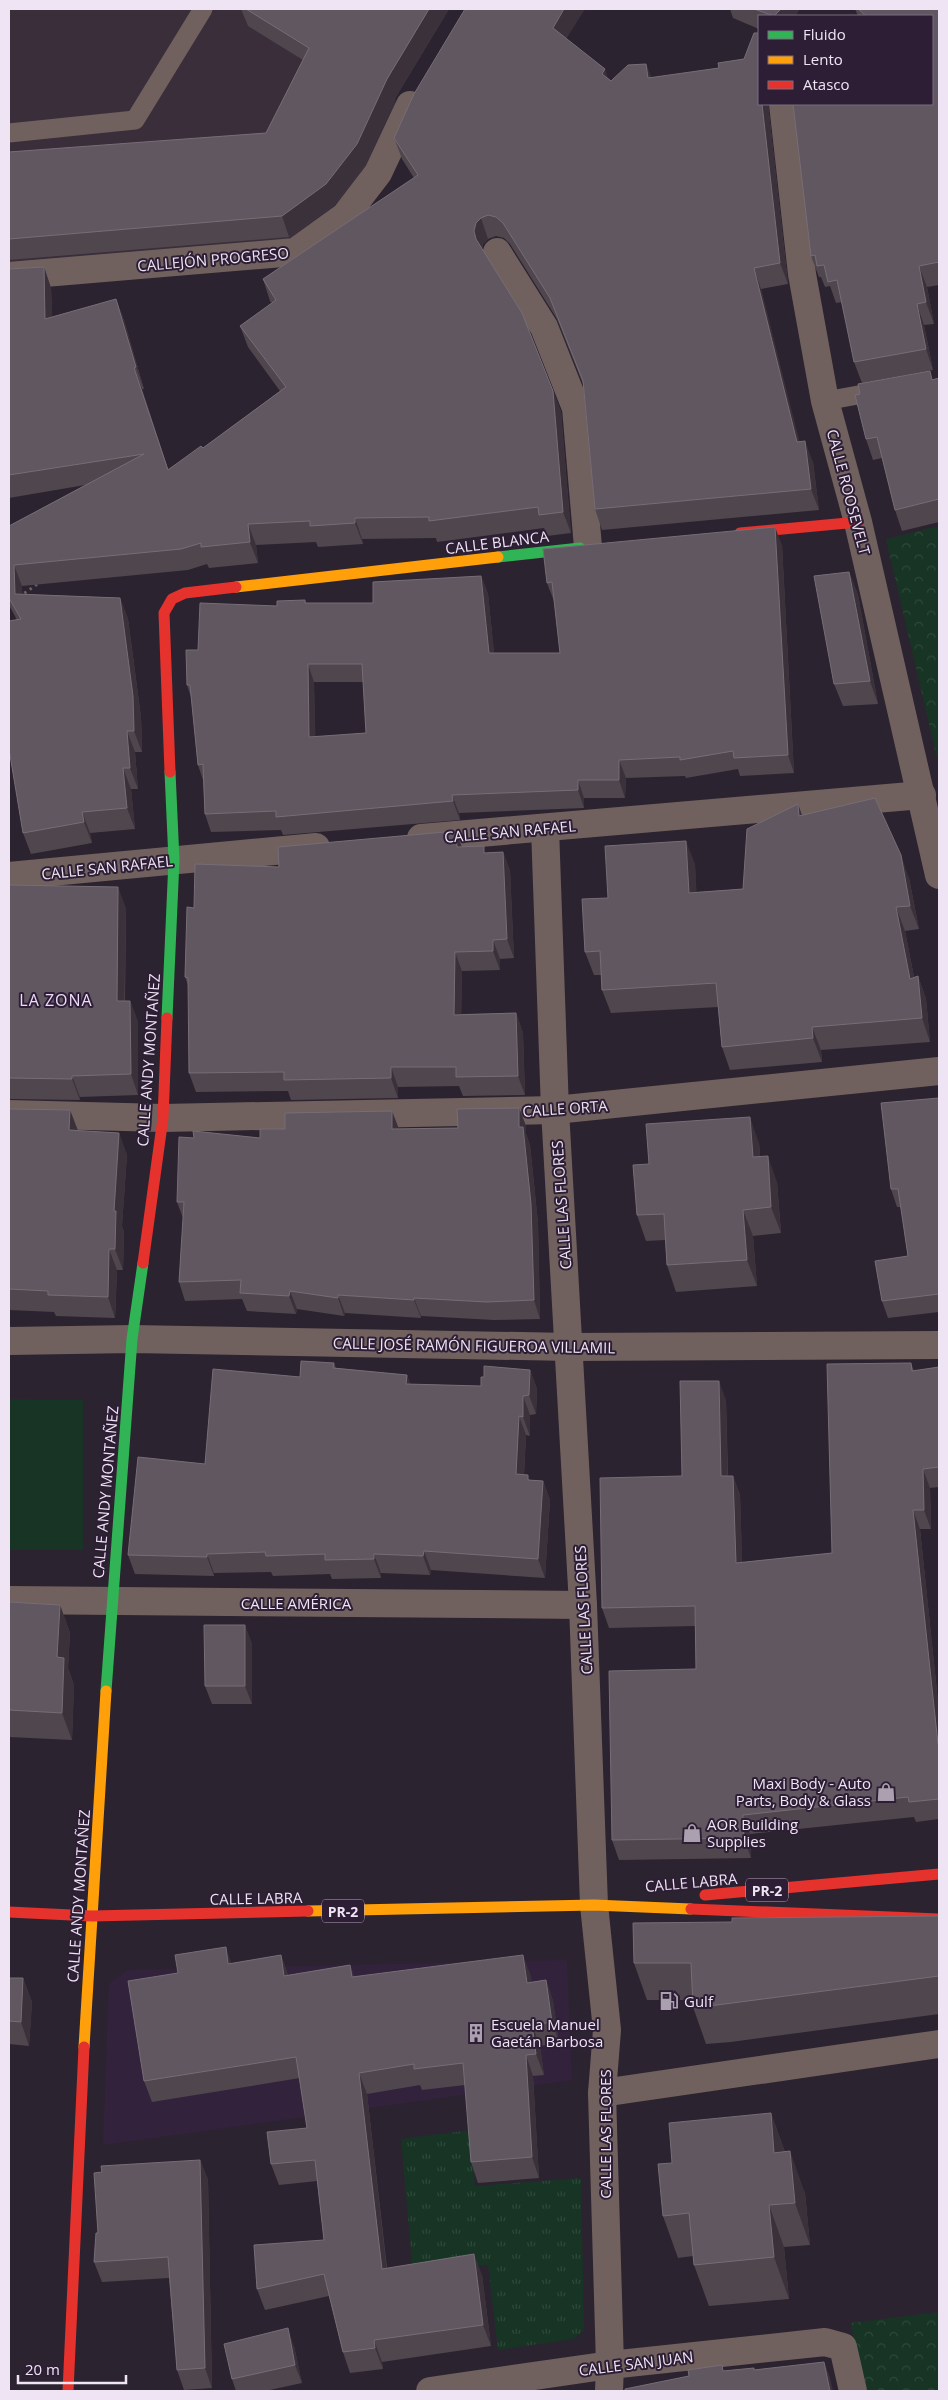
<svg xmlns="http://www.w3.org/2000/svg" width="948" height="2400" viewBox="0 0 948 2400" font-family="'Open Sans',sans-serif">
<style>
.industrial{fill:#3a2e3b}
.built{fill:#33223c}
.grass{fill:url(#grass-tufts)}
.forest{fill:url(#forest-crowns)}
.garden{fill:#173425}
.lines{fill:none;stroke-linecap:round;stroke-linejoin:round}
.path{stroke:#6a5f62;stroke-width:3;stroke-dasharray:2.5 4;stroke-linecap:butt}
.lane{stroke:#71615e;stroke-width:19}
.street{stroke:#71615e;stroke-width:28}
.fast{stroke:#30b455;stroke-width:11}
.slow{stroke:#ff9f0a;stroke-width:11}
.jam{stroke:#e5322d;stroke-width:11}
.wall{fill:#50464e;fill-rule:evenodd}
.shaded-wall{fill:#3a313b}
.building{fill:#615760;stroke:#776d77;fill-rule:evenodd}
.labels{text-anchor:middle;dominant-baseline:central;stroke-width:4;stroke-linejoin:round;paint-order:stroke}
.shield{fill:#2d1e35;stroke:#b4a9bb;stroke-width:1}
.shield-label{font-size:14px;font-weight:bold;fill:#eee4f4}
.street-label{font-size:15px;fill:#eee4f4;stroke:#2d1e35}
.poi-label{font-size:15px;fill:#eee4f4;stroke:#2d1e35;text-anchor:start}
.neighbourhood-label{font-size:16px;letter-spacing:1px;fill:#eedafa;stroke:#2d1e35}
</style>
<defs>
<pattern id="grass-tufts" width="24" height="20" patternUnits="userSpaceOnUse" patternTransform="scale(1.25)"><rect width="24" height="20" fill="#173425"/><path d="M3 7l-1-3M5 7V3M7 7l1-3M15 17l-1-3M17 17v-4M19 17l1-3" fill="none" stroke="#2e483a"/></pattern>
<pattern id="forest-crowns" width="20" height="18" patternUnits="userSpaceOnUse" patternTransform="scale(1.25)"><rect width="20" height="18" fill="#173425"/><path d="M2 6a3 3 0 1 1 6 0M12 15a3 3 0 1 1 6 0" fill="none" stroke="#2e483a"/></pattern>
</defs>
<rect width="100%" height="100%" fill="#2c2330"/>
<!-- industrial -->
<polygon class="industrial" points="9,9 446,9 396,89 395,116 362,178 297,244 9,264"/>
<!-- built -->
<polygon class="built" points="567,1960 572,2080 103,2145 109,1984 128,1970"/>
<!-- grass -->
<polygon class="grass" points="471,2130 475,2186 581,2178 584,2330 574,2339 498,2350 488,2265 413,2273 401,2139"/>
<!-- forest -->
<g class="forest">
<polygon points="939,526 939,767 886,539"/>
<polygon points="939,2312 939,2391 867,2391 850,2323"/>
</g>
<!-- garden -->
<polygon class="garden" points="9,1399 83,1400 83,1550 9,1550"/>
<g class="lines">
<!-- path -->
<polyline class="path" points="19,597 39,583"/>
<!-- lane -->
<g class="lane">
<polyline points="9,133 135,120 203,9"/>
<polyline points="825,401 880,391"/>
</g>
<!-- street -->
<g class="street">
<polyline points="783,104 802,274 825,401 858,522 939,875"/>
<polyline points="497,252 544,327 576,408 588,547"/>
<polyline points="9,276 295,252 345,216 378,173 410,105"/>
<polyline points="545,828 555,1110 583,1605 594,1905 607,2030 602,2093 610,2365 609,2391"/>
<polyline points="421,838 922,795"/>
<polyline points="9,876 316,847"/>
<polyline points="9,1114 163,1118 555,1110 939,1071"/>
<polyline points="9,1341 132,1339 570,1347 939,1345"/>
<polyline points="9,1600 583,1605"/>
<polyline points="602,2093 939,2044"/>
<polyline points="430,2391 610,2365 825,2342 843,2347 853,2391"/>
</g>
<!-- fast -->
<g class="fast">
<polyline points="498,557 580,548"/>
<polyline points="167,1018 174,860 170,772"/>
<polyline points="106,1691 132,1339 143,1263"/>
</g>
<!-- slow -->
<g class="slow">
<polyline points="236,587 498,557"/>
<polyline points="308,1911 594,1905 691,1909"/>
<polyline points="84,2047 106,1691"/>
</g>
<!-- jam -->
<g class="jam">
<polyline points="740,533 858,522"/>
<polyline points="170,772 164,613 172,599 185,593 236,587"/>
<polyline points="143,1263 163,1118 167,1018"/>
<polyline points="705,1895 939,1874"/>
<polyline points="691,1909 939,1919"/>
<polyline points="9,1912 92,1916 308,1911"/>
<polyline points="68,2391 84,2047"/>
</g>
</g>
<!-- wall -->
<g class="wall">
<polygon points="241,9 449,9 394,100 365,165 334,205 289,237 9,260 9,152 266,133 303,60 248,26"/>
<polygon points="730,9 799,9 796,16 759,16 759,29 733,18"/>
<polygon points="855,9 939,9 939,285 927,287 934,324 924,325 933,370 862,383 854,362 842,302 836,303 830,286 825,287 821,277 819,277 811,256 932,16 858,16"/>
<polygon points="567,39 611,81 646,64 651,77 759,104 768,104 788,284 761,289 799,442 813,462 819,510 602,530 595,509 583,384 557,319 510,244 504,238 496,236 488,239 483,244 482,249 553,391 561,412 571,533 547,536 544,528 437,542 436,538 362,539 363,544 318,547 316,542 256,545 258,563 209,568 207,564 188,570 22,586 22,594 120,598 128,619 141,717 142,752 135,752 138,789 131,789 135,829 90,833 92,843 31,854 23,833 17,620 9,605 9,526 85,485 9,498 9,269 44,267 51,288 52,317 116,299 124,320 144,389 142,389 168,469 203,448 280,391 248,347 240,326 272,303 270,301 263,279 414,178 402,159 394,138"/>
<polygon points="939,378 939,522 902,531 895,510 882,458 873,460 866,439 933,379"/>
<path d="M782,545L794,773L740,776L738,769L686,778L685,776L626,778L625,798H584V808L459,813L460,820L283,835L281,830L211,832L205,814L203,780L198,765L191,697L187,685L198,650L277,606L305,600L306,603H373L481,576L488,594L494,653H560L554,601L547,583ZM314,682H363L366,733L315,737Z"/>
<polygon points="849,572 858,595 878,704 843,706 834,684"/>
<polygon points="798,804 802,815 909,878 919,929 905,931 914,977 918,976 926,999 930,1042 821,1050 822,1062 730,1070 722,1047 718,1007 611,1013 602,990 601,975 594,975 585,952 608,898 695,864 696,892 743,889"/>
<polygon points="456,831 462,847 486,853 503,852 510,871 514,958 500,959 500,970 462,971 461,1014 516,1013 523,1033 525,1095 463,1096 459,1086 398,1087 398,1098 291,1100 288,1091 196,1092 189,1073 189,988 185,977 194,908 279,867"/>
<polygon points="9,885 126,908 125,1001 130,1001 138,1022 138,1095 80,1097 80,1100 9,1099"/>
<polygon points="939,1098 939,1312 888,1318 882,1301 908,1256 901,1207 897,1207 891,1189"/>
<polygon points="519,1108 526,1126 526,1134 530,1145 538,1223 540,1319 494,1320 421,1316 421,1318 345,1313 344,1316 297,1309 296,1314 247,1311 242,1299 185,1301 179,1282 183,1218 177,1202 194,1138 260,1138 399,1129 458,1128"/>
<polygon points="9,1109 70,1110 78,1131 127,1154 122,1226 124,1232 123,1270 117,1270 115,1318 56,1316 54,1312 9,1310"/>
<polygon points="759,1143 760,1156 777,1182 781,1233 753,1236 757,1286 676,1292 667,1265 665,1240 646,1241 637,1215 649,1164"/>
<polygon points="334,1363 336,1368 407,1375 410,1384 481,1386 484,1377 530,1370 537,1389 536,1414 530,1415 530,1436 526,1435 524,1475 530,1480 543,1481 550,1500 545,1578 431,1570 430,1575 381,1573 381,1578 332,1579 330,1574 273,1576 271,1572 214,1573 214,1576 135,1574 128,1555 205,1464 300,1377"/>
<polygon points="911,1363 914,1371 939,1367 939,1487 930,1488 931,1529 920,1529 939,1711 939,1819 916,1822 914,1817 750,1834 751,1858 619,1860 612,1840 696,1669 695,1626 609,1628 602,1608 682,1476 726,1400 728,1476 733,1476 740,1495 742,1563 832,1553"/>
<polygon points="9,1602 60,1605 70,1633 68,1668 74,1685 72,1740 9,1737"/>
<polygon points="252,1643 252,1704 212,1704 205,1686"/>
<polygon points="939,1916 939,2014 731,2042 706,2044 693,2007 693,2000 647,2000 634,1963 732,1922"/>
<polygon points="281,1955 288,1975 350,1965 354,1976 531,1976 531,1982 546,1980 553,2001 559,2043 540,2046 544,2075 533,2076 539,2178 478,2183 471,2162 465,2085 422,2090 420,2085 367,2094 387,2268 482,2275 491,2346 382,2362 383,2369 350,2373 343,2352 329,2296 265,2310 257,2289 324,2240 317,2181 279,2185 271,2164 307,2128 300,2078 152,2102 144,2081 178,1973"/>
<polygon points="9,1978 23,1978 32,2002 29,2046 9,2044"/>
<polygon points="771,2113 785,2152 805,2193 810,2245 784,2247 789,2299 709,2306 694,2265 693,2256 678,2258 663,2216 672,2163"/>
<polygon points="200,2160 208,2180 212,2388 184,2390 177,2370 169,2278 102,2282 94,2262 98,2233"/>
<polygon points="294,2346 302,2383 265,2391 236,2391 232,2379"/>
</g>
<!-- shaded-wall -->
<g class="shaded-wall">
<polygon points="429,9 449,9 394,100 365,165 334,205 289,237 282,216 387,79"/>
<polygon points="564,9 585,9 560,49 553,28"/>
<polygon points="781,9 799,9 796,16 774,16"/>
<polygon points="646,64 654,85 648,78"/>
<polygon points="605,69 612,90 602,74"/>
<polygon points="762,104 768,104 788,284 780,263"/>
<polygon points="481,218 488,239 483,244 481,252 476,239 474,231 476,223"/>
<polygon points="919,266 927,287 934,324 926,302"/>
<polygon points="44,267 51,288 53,340 45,319"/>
<polygon points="754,268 761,289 805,463 797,442"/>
<polygon points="116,299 124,320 144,389 136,367"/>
<polygon points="917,304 924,325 933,370 926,349"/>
<polygon points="134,368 142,389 175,491"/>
<polygon points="553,391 561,412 571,533 563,512"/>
<polygon points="805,441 813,462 819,510 811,489"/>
<polygon points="355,518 362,539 363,544 355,523"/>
<polygon points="248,524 256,545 258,563 250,542"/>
<polygon points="775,527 782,545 794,773 788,755"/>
<polygon points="14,565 22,586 23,615 15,594"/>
<polygon points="849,572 858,595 878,704 870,681"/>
<polygon points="481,576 488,594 496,671 489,653"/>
<polygon points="120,598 128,619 141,717 142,752 134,731"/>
<polygon points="308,664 314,682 316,755 309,737"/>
<polygon points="127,731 135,752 138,789 130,768"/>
<polygon points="619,760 626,778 625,798 619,780"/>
<polygon points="123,768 131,789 135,829 127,808"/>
<polygon points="578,780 584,798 584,808 578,790"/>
<polygon points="452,795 459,813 460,820 453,801"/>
<polygon points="798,804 806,827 799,816"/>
<polygon points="82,812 90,833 92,843 84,822"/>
<polygon points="456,831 463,851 457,847"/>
<polygon points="686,841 695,864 698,916 689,893"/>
<polygon points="503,852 510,871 514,958 507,939"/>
<polygon points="901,855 909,878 919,929 910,906"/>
<polygon points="118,887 126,908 124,1022 117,1001"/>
<polygon points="896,907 905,931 919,1002 910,979"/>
<polygon points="493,940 500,959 500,970 493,951"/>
<polygon points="455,952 462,971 461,1034 454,1015"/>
<polygon points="918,976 926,999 930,1042 922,1018"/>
<polygon points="130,1001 138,1022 138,1095 131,1074"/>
<polygon points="516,1013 523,1033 525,1095 518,1076"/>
<polygon points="812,1027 821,1050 822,1062 813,1038"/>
<polygon points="391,1067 398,1087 398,1098 391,1078"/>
<polygon points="72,1076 80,1097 80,1100 72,1079"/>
<polygon points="519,1108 526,1126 526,1134 530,1145 538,1223 540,1319 534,1300 519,1127"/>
<polygon points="70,1110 78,1131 69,1130"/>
<polygon points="392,1111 399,1129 392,1129"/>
<polygon points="750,1117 759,1143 762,1183 753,1157"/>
<polygon points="119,1133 127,1154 122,1226 124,1232 123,1270 115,1249 114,1211"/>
<polygon points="768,1156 777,1182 781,1233 771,1207"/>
<polygon points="743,1210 753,1236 757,1286 747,1260"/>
<polygon points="109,1249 117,1270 115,1318 108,1297"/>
<polygon points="290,1291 297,1309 296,1314 289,1296"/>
<polygon points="338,1295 345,1313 344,1316 338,1298"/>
<polygon points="414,1298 421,1316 421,1318 414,1300"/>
<polygon points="530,1370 537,1389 536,1414 529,1395"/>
<polygon points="407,1375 414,1394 406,1384"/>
<polygon points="719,1381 726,1400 728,1495 721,1476"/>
<polygon points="523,1396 530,1415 530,1436 523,1417"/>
<polygon points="519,1416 526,1435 523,1493 516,1474"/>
<polygon points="923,1469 930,1488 931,1529 924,1510"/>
<polygon points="733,1476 740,1495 743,1582 736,1563"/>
<polygon points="543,1481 550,1500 545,1578 538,1559"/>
<polygon points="913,1510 920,1529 939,1711 939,1748 938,1744"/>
<polygon points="424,1551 431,1570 430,1575 423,1556"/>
<polygon points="207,1554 214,1573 214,1576 207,1557"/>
<polygon points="374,1554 381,1573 381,1578 374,1559"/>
<polygon points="60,1605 70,1633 68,1668 74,1685 72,1740 62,1713 57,1657"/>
<polygon points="245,1625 252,1643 252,1704 245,1686"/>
<polygon points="743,1815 750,1834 751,1858 744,1838"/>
<polygon points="226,1947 233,1968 228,1964"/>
<polygon points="281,1955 288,1976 284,1976"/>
<polygon points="523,1955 531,1976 534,2004 527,1983"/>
<polygon points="350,1965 358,1986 352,1977"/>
<polygon points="23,1978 32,2002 29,2046 21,2022"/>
<polygon points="546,1980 553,2001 559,2043 552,2022"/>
<polygon points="532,2025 540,2046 544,2075 536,2054"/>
<polygon points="526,2055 533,2076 539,2178 532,2157"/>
<polygon points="359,2073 367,2094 389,2290 382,2269"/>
<polygon points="771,2113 786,2155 774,2153"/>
<polygon points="790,2151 805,2193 810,2245 795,2203"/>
<polygon points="200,2160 208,2180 212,2388 205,2368"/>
<polygon points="769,2205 784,2247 789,2299 774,2257"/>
<polygon points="474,2254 482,2275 491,2346 483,2325"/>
<polygon points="288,2328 294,2346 302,2383 295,2365"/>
<polygon points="374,2340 382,2362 383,2369 375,2348"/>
<polygon points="824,2362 830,2377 833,2391 830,2391"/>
</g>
<!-- building -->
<g class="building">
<polygon points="246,9 429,9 387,79 357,144 326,184 282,216 9,239 9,152 266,133 309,48"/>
<polygon points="465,9 564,9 553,28 605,69 602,74 611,81 628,65 646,64 648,78 719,68 718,63 744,59 754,33 759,33 759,104 762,104 780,263 754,268 797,442 805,441 811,489 595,509 583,381 550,298 503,223 496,217 488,215 481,218 476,223 474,231 476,239 522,313 553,391 563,512 539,515 538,507 429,521 429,517 355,518 355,523 310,526 310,521 248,524 250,542 201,547 201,543 181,549 14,565 15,594 120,598 133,696 134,731 127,731 130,768 123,768 127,808 82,812 84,822 23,833 9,749 9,621 21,619 9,598 9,526 144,454 9,475 9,269 44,267 45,319 116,299 136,367 134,368 168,470 201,446 203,448 286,387 240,326 276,300 263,279 418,175 394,138 414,94"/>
<polygon points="754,9 781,9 774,16"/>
<polygon points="858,9 939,9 939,262 919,266 926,302 917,304 926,349 854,362 837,280 828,282 824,265 817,266 815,255 811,256 793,104 932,104 932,16 866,16"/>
<polygon points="930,371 932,380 939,378 939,499 895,510 877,437 866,439 855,395 860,394 858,384"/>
<path d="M775,527L788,755L734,758L733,751L680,760V757L619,760V780H578V790L452,795L453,801L276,817V811L205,814L203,764L198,765L190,685H187L186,650H198L200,603L277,606V601L305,600V603H373V582L481,576L489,653H560L552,582L547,583L543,549ZM308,664H362L366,733L309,737Z"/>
<polygon points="849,572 870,681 834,684 814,576"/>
<polygon points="875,798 901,855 910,906 896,907 910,979 918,976 922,1018 812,1027 813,1038 722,1047 716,983 602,990 600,951 585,952 582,899 608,898 605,846 686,841 689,893 743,889 747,829 798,804 799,816"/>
<polygon points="456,831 457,847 484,846 484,853 503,852 507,939 493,940 493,951 455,952 454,1015 516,1013 518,1076 456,1077 456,1067 391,1067 391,1078 284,1080 284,1072 189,1073 188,978 185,977 187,907 194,908 195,864 279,867 278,847"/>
<polygon points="9,885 118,887 117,1001 130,1001 131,1074 72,1076 72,1079 9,1078"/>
<polygon points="939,1098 939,1294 882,1301 875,1261 908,1256 898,1189 891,1189 881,1103"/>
<polygon points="519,1108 519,1127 523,1127 531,1204 534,1300 487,1302 414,1298 414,1300 338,1295 338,1298 290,1291 289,1296 240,1293 241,1280 179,1282 184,1202 177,1202 179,1137 194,1138 193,1131 260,1138 260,1129 285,1129 285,1113 392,1111 392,1129 458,1128 457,1109"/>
<polygon points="9,1109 70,1110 69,1130 119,1133 114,1211 116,1211 115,1249 109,1249 108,1297 48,1295 48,1291 9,1289"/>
<polygon points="750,1117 753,1157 768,1156 771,1207 743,1210 747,1260 667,1265 664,1214 637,1215 633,1165 649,1164 646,1124"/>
<polygon points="301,1361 334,1363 333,1368 407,1375 406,1384 481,1386 481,1377 484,1377 484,1366 530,1370 529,1395 523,1396 523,1417 519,1416 516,1474 528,1475 528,1480 543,1481 538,1559 424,1551 423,1556 374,1554 374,1559 325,1560 325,1554 266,1556 265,1552 207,1554 207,1557 128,1555 138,1457 205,1464 213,1369 300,1377"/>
<polygon points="911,1363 912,1371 939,1367 939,1467 923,1469 924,1510 913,1510 938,1744 939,1744 939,1799 909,1802 908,1797 743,1815 744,1838 612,1840 609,1671 696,1669 695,1606 602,1608 600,1478 682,1476 680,1381 719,1381 721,1476 733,1476 736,1563 832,1553 827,1364"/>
<polygon points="9,1602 60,1605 57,1657 64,1658 62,1713 9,1710"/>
<polygon points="204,1625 245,1625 245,1686 205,1686"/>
<polygon points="939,1916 939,1976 717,2005 693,2007 691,1963 634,1963 633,1923 732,1922 732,1918"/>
<polygon points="226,1947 228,1964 281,1955 284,1976 350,1965 352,1977 523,1955 527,1983 546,1980 552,2022 532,2025 536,2054 526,2055 532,2157 471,2162 463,2063 414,2069 414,2064 359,2073 382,2269 474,2254 483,2325 374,2340 375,2348 343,2352 324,2274 257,2289 254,2245 324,2240 315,2160 271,2164 267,2132 307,2128 296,2057 144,2081 128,1981 178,1973 175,1955"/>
<polygon points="9,1978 23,1978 21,2022 9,2021"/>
<polygon points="771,2113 774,2153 790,2151 795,2203 769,2205 774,2257 694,2265 689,2213 663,2216 658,2164 672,2163 669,2123"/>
<polygon points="200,2160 205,2368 177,2370 168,2257 94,2262 96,2233 98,2233 94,2173 102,2172 101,2166"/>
<polygon points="288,2328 295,2365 232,2379 224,2344"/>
<polygon points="824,2362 830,2391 625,2391 625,2389 689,2376 688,2370 722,2365 723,2371 754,2368 754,2370"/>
</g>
<!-- icons -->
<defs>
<g id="shop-bare" transform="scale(1.5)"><path d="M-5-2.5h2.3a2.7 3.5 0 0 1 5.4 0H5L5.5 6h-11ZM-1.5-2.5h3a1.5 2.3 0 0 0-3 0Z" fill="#aaa0af" stroke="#2d1e35" stroke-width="2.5" paint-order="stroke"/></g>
<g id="fuel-bare" transform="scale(1.5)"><path d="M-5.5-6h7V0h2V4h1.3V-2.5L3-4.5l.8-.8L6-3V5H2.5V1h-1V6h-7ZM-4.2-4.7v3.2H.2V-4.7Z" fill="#aaa0af" stroke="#2d1e35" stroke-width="2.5" paint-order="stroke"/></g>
<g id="building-bare" transform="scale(1.5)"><path d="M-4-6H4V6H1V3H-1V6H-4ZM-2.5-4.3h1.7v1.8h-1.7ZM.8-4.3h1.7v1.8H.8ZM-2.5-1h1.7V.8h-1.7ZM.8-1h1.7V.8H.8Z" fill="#aaa0af" stroke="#2d1e35" stroke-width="2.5" paint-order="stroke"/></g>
</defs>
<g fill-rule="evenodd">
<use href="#shop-bare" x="886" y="1792"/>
<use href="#shop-bare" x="692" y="1833"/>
<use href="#fuel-bare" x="669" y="2001"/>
<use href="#building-bare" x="476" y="2033"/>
</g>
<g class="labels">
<!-- shield labels -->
<g class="shield">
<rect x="746" y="1878.5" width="42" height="23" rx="4"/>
<rect x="322" y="1899.5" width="42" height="23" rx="4"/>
</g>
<g class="shield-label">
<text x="767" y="1890">PR-2</text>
<text x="343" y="1911">PR-2</text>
</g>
<!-- street labels -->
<g class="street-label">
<text transform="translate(213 259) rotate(-5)">CALLEJÓN PROGRESO</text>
<text transform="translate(849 492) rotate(75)">CALLE ROOSEVELT</text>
<text transform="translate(497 542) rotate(-7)">CALLE BLANCA</text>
<text transform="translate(510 831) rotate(-5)">CALLE SAN RAFAEL</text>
<text transform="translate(107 867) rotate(-6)">CALLE SAN RAFAEL</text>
<text transform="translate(148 1060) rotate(-86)">CALLE ANDY MONTAÑEZ</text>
<text transform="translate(565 1108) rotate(-4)">CALLE ORTA</text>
<text transform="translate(561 1205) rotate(-94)">CALLE LAS FLORES</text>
<text transform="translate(474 1345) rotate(1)">CALLE JOSÉ RAMÓN FIGUEROA VILLAMIL</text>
<text transform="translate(105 1492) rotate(-85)">CALLE ANDY MONTAÑEZ</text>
<text x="296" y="1603">CALLE AMÉRICA</text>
<text transform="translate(583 1610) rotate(-93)">CALLE LAS FLORES</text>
<text transform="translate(691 1882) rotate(-5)">CALLE LABRA</text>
<text transform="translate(78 1896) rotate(-86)">CALLE ANDY MONTAÑEZ</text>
<text transform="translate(256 1898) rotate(-1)">CALLE LABRA</text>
<text transform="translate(605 2134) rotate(-90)">CALLE LAS FLORES</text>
<text transform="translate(636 2363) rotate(-7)">CALLE SAN JUAN</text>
</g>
<!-- poi labels -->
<g class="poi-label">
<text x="871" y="1783" text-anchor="end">Maxi Body - Auto<tspan x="871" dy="17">Parts, Body &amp; Glass</tspan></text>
<text x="707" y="1824">AOR Building<tspan x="707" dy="17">Supplies</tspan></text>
<text x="684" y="2001">Gulf</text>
<text x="491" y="2024">Escuela Manuel<tspan x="491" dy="17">Gaetán Barbosa</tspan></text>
</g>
<!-- neighbourhood labels -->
<g class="neighbourhood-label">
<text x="56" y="1000">LA ZONA</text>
</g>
</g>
<!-- border -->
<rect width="948" height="2400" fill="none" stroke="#eee4f4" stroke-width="20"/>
<!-- legend -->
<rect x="758" y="15" width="175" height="90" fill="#2d1e35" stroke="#7a6d81"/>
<rect x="768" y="31" width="25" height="8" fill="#30b455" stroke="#7a6d81"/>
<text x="803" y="40" font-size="15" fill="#eee4f4">Fluido</text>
<rect x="768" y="56" width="25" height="8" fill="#ff9f0a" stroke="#7a6d81"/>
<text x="803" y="65" font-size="15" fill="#eee4f4">Lento</text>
<rect x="768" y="81" width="25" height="8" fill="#e5322d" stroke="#7a6d81"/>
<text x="803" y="90" font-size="15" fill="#eee4f4">Atasco</text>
<!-- scale -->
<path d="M18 2375v8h108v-8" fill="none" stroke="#eee4f4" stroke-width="2.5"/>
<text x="25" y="2375" font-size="15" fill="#eee4f4" stroke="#2d1e35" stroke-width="4" paint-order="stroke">20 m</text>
</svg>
